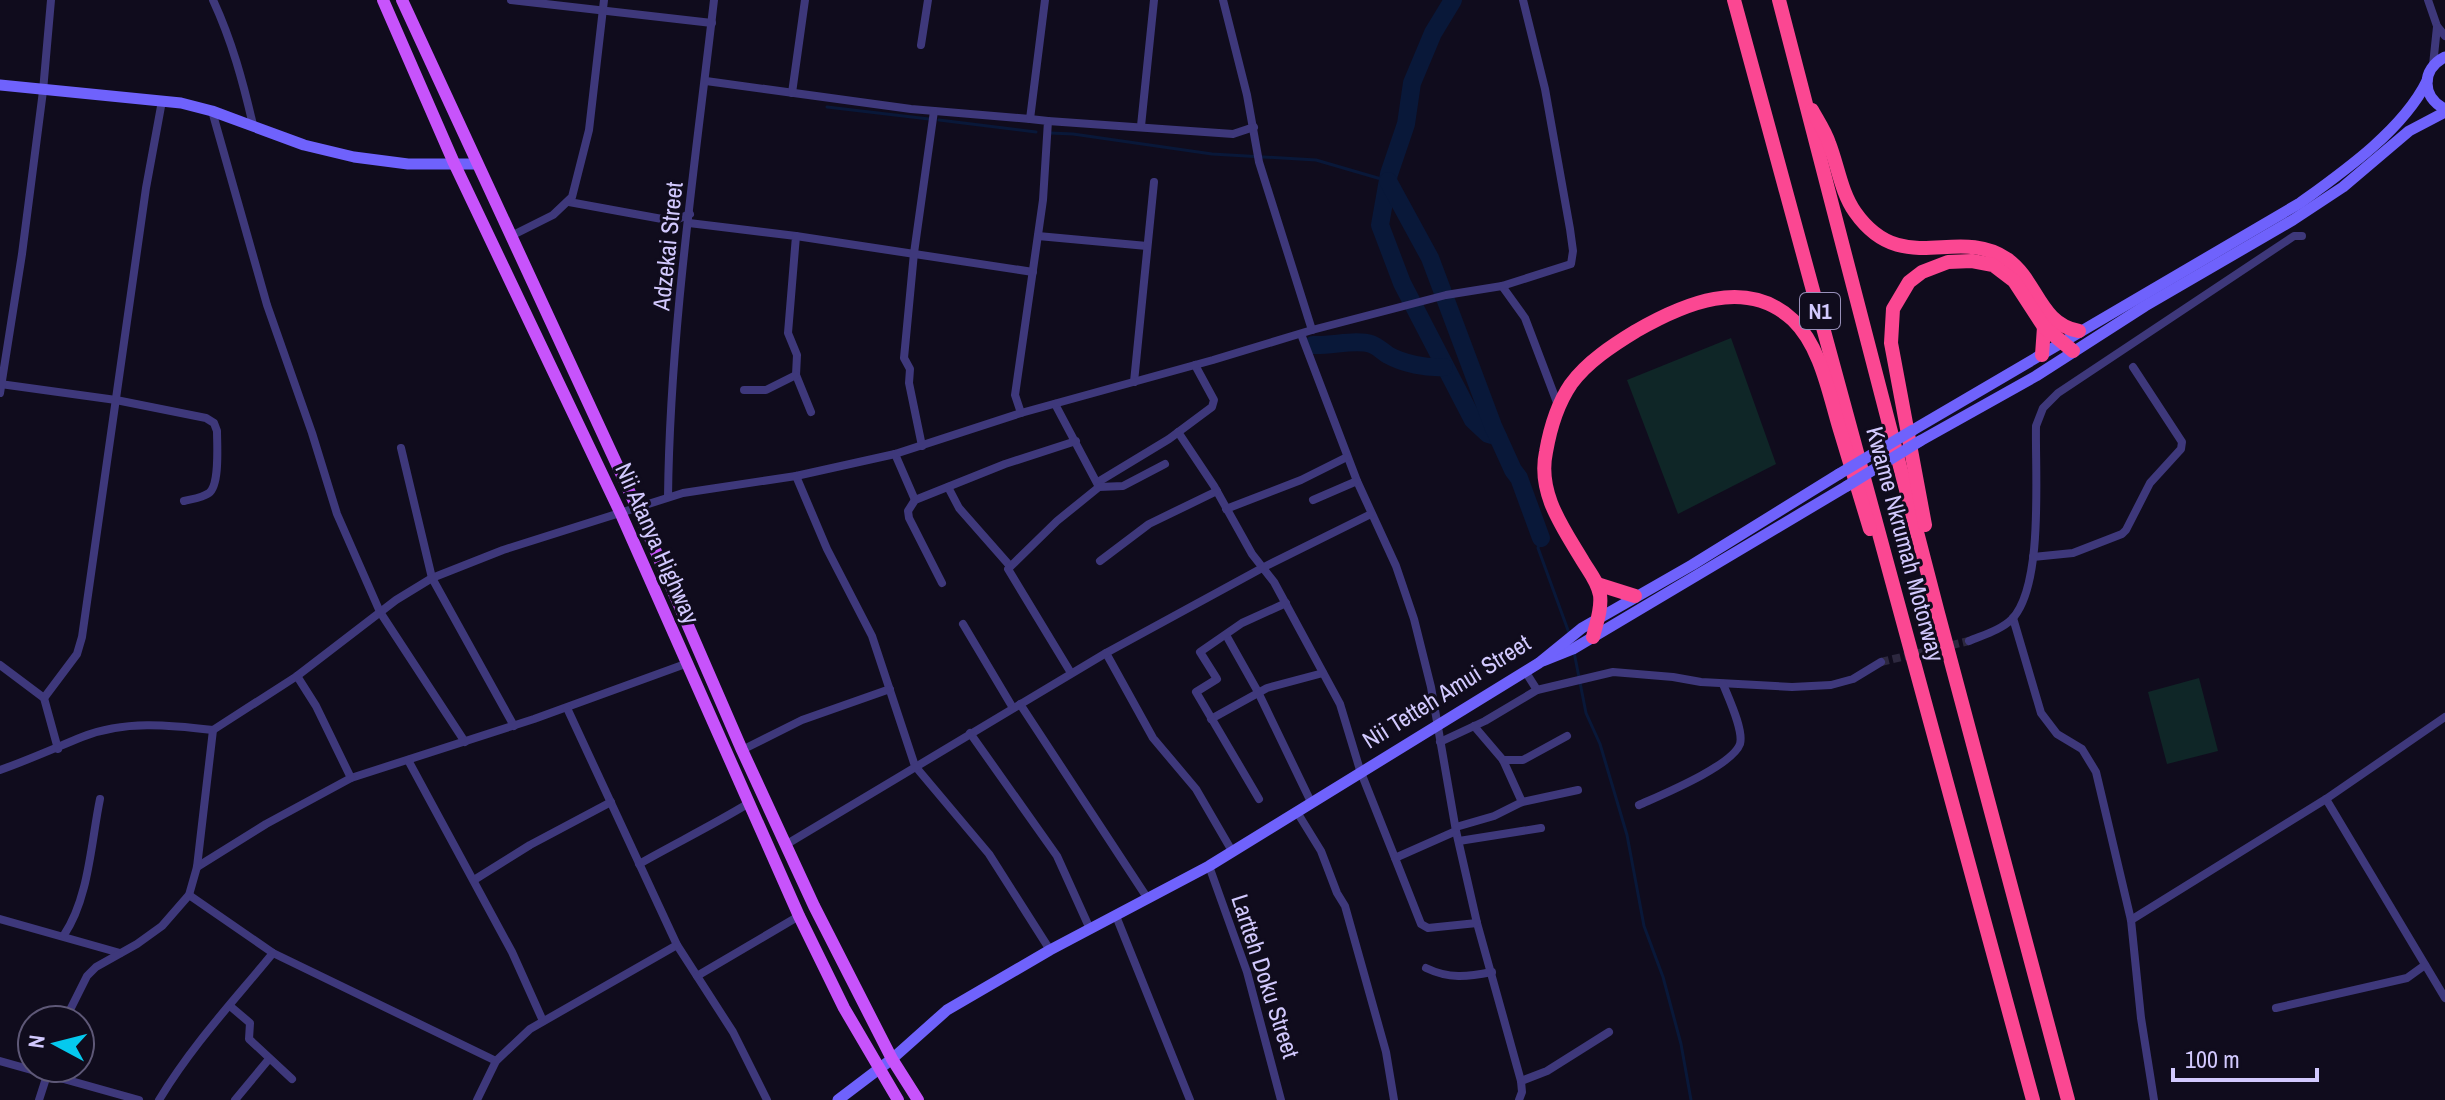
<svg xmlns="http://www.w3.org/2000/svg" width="2445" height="1100" viewBox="0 0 2445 1100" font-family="'Archivo Narrow',sans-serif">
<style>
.garden{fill:#0f2627}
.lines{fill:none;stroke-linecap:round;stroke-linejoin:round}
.stream{stroke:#091839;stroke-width:3}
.river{stroke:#091839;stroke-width:18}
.street-tunnel{stroke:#2d283f;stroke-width:8;stroke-dasharray:8 4;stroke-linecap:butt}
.street{stroke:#3e387b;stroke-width:8}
.secondary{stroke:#6f62fc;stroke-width:11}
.primary{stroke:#c753fb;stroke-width:12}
.highway{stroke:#fb4792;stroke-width:14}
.secondary-bridge{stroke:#6f62fc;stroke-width:11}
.labels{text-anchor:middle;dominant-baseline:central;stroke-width:6;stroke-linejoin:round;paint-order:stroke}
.shield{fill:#100c1d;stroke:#9890ba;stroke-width:2}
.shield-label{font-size:22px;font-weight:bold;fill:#d2c9fe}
.street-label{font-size:24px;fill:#d2c9fe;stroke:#100c1d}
</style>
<rect width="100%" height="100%" fill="#100c1d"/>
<!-- garden -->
<g class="garden">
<polygon points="1731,338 1776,464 1678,514 1627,380"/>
<polygon points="2199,678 2218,751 2167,764 2148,692"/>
</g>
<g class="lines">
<!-- stream -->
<g class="stream">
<polyline points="827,107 929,119"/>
<polyline points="939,120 1036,132"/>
<polyline points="1050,133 1073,134 1212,154 1316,160 1388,181"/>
<polyline points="1541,538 1538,548 1569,633"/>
<polyline points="1574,652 1586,713 1600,744 1627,835 1644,926 1663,977 1681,1044 1691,1100"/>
</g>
<!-- river -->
<g class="river">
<polyline points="1453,0 1433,33 1412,83 1406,124 1389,174 1380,225 1402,283 1473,420 1488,434 1498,437"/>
<polyline points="1388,181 1430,258 1493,426 1513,470 1519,478 1541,538"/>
<path d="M1313,345C1332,346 1356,339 1371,344C1377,346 1382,351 1388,355C1404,364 1426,368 1444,367"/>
</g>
<!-- street-tunnel -->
<polyline class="street-tunnel" points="1881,662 1969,641"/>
<!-- street -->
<g class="street">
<path d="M213,0C232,41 243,82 253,125"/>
<polyline points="511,0 712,23"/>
<polyline points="1223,0 1247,95 1259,162 1312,330"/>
<polyline points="2428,0 2437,26 2445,36"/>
<polyline points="921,45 928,0"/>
<polyline points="2433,65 2437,27"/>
<polyline points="706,81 911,109 1030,119 1045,0"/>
<polyline points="792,93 805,0"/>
<polyline points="212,111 267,305 312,433 337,514 380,612 465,742"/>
<polyline points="1048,121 1233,134 1254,127"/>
<polyline points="1141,126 1154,0"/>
<polyline points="569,202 673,221 690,214"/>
<polyline points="689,223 796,236 788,333 797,355 796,375 811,412"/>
<polyline points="511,236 553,215 572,197 589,130 604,0"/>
<polyline points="796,236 1033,272"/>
<polyline points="1038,236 1147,246"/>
<polyline points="1502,286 1525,318 1558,405"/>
<polyline points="1301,334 1357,481 1396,566 1414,619 1431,687 1456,831 1477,923 1521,1081 1522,1092 1519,1100"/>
<polyline points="1134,382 1154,182"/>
<path d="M0,384L116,400L206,418L214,423L217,431C217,445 220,485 209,493C202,498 192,499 184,501"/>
<polyline points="744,390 766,390 796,375"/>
<polyline points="0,393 22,254 43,91 51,0"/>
<polyline points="1055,404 1099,487"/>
<polyline points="1021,413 1015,395 1043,200 1048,121 1030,119"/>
<polyline points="1178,432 1214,486 1252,554 1274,582 1340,704 1360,770 1395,858 1456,831"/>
<polyline points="922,446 909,383 910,369 904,358 914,253 934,111"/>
<polyline points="401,448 432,578 514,726"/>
<polyline points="895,454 915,500"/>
<polyline points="796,476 827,549 872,636 915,766 989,854 1050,950"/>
<polyline points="1098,482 1169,439 1212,407 1214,400 1195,365"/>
<polyline points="948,487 959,508 1010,566"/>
<path d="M668,497C670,331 695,165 714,0"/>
<polyline points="1313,500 1357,481"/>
<polyline points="1226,509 1301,480 1347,457"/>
<polyline points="2033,557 2073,553 2122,534 2126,530 2150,483 2181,449 2182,442 2133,367"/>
<polyline points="1100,561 1149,524 1217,491"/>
<polyline points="942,583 909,518 908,511 915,500 1005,464 1076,441"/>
<polyline points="2013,618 2041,713 2057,734 2082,749 2096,772 2131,920 2141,1018 2154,1100"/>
<polyline points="963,624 1013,708"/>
<polyline points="1226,635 1258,692 1311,802"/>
<path d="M1969,641C1983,635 2001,630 2012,619C2044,585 2035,473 2036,426L2043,408L2058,393L2294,236H2302"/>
<polyline points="1106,653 1153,738 1196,789 1232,851"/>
<polyline points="0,665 44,698 58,749"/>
<polyline points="1525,671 1537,690 1613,672 1673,677 1701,682 1792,687 1831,685 1853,679 1881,662"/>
<polyline points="1071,673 1008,569 1057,521 1099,487 1123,486 1165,464"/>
<polyline points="297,676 316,706 351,778 534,719 688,663"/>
<polyline points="44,698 77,654 82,637 146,188 162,101"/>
<polyline points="1020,704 1148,899"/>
<polyline points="567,708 677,945 733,1032 767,1100"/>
<polyline points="1211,719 1267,688 1323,673"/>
<polyline points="1474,726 1503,760 1522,802"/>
<polyline points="970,733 1057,856 1090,929"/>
<polyline points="1440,742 1485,721 1537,690"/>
<polyline points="742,750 802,720 890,689"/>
<polyline points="408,760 512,952 543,1021"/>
<polyline points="1503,760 1523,760 1567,736"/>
<path d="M0,770C28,760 55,748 82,737C124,720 170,725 213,730"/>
<polyline points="1259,799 1196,692 1217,679 1200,652 1242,623 1286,603"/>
<polyline points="2326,799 2445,998"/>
<path d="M1639,805C1661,795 1732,766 1740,744C1744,730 1728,697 1723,684"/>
<polyline points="1297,812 1321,851 1337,893 1345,906 1386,1052 1394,1100"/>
<polyline points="1456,827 1494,816 1522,802 1578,790"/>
<polyline points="1459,841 1541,828"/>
<polyline points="787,844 1106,653 1264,567 1371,514"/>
<polyline points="1395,858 1421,924 1428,928 1477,923"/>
<path d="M639,864C676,843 713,825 749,803"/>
<polyline points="1209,866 1247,972 1281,1100"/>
<polyline points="197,867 266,824 351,778"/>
<polyline points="474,880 530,845 611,802"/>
<polyline points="189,895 273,953 496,1061"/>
<polyline points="1116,916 1190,1100"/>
<polyline points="0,919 120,953"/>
<polyline points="2131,920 2326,799 2445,717"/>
<path d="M64,935C89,898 91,842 100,799"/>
<path d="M1426,968C1449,979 1467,977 1492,972"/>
<polyline points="697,976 799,916"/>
<polyline points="230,1006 250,1023 249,1039 292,1079"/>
<polyline points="2276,1008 2407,978 2425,965"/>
<polyline points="65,1020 87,976 96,967 137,944 162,926 189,895 197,867 213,730 297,676 396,600 432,578 503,550 683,493 796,476 895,454 1021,413 1213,360 1312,330 1446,295 1502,286 1571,264 1573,251 1570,229 1545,89 1523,0"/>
<polyline points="0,1061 139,1100"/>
<polyline points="1521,1081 1547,1071 1609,1032"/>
<polyline points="39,1100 49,1069"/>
<path d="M159,1100C193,1044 232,1003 273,953"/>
<polyline points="235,1100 269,1059"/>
<polyline points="477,1100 496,1061 530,1029 677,945"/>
</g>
<!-- secondary -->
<g class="secondary">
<path d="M2445,57C2421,69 2421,97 2445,109"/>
<polyline points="0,85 181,103 212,111 304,145 354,157 408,164 476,164"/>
<path d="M1913,430L2300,203C2343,172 2403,130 2427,81"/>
<polyline points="1920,441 2036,376 2145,306 2293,220 2343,187 2409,131 2445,112"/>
<polyline points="1543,661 1573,649 1847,486"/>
<polyline points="838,1100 892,1059 947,1010 1050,950 1209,866 1539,663 1582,628 1692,565 1839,474"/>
</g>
<!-- primary -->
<g class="primary">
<polyline points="383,0 454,163 621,514 799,916 844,1008 898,1100"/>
<polyline points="402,0 637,508 742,750 814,906 892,1059 918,1100"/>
</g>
<!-- highway -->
<g class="highway">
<polyline points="1734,0 2033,1100"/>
<polyline points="1779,0 1938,613 2068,1100"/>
<path d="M1812,110C1818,121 1825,131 1829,143C1838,166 1841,192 1855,212C1902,279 1956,225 2007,259C2038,281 2039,324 2079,331"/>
<polyline points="2042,355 2044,327"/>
<polyline points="1925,525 1891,343 1893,309 1909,282 1922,272 1948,262 1972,261 1993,265 2014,281 2044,327 2073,351"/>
<polyline points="1597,584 1635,596"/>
<path d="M1593,637C1596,624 1602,609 1600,595C1598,583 1591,574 1584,563C1564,529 1537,494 1546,452C1550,429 1558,403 1571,384C1587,362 1613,345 1636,331C1683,304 1746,276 1793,320C1821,347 1829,394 1840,430C1850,463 1860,496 1870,529"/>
</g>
<!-- secondary-bridge -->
<g class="secondary-bridge">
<polyline points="1839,474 1913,430"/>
<polyline points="1847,486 1920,441"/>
</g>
</g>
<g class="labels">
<!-- shield labels -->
<rect class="shield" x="1800" y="293" width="40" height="36" rx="6"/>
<g class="shield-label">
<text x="1820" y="311">N1</text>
</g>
<!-- street labels -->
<g class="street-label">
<text transform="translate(667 246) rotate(-84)">Adzekai Street</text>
<text transform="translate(658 543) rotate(66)">Nii Atanya Highway</text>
<text transform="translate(1906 544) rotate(75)">Kwame Nkrumah Motorway</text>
<text transform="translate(1446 691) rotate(-32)">Nii Tetteh Amui Street</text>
<text transform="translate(1266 976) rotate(72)">Lartteh Doku Street</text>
</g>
</g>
<!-- north arrow -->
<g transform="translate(56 1044) rotate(277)"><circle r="38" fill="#100c1d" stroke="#5e5877" stroke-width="2"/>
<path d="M0-6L14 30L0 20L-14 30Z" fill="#05c9ee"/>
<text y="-12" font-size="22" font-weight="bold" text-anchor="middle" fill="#d2c9fe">N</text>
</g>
<!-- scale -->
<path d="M2173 1068v12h144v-12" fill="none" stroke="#d2c9fe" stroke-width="4"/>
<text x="2185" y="1068" font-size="24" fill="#d2c9fe" stroke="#100c1d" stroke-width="6" paint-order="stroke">100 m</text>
</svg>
